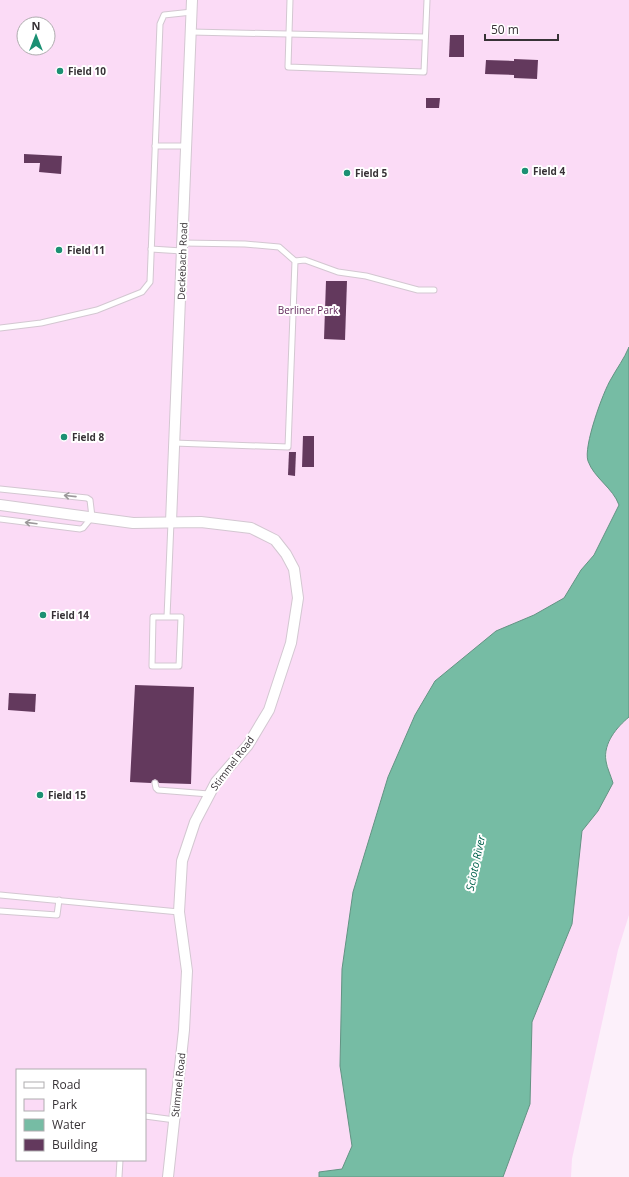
<svg xmlns="http://www.w3.org/2000/svg" width="629" height="1177" viewBox="0 0 629 1177" font-family="'Open Sans',sans-serif">
<style>
.green{fill:#fbdbf6;fill-rule:evenodd}
.water{fill:#76bca4;stroke:#639383}
.building{fill:#63395d}
.lines{fill:none;stroke-linecap:round;stroke-linejoin:round}
.service-casing{stroke:#d3c7d1;stroke-width:7}
.minor-casing{stroke:#d3c7d1;stroke-width:12}
.service{stroke:#fff;stroke-width:5}
.minor{stroke:#fff;stroke-width:10}
.oneway{stroke:#9b989a}
.poi-dot{fill:#1b9073;stroke:#fff;stroke-width:1.5}
.labels{text-anchor:middle;dominant-baseline:central;stroke-width:4;stroke-linejoin:round;paint-order:stroke}
.poi-label{font-size:10px;font-weight:bold;fill:#373236;stroke:#fff;text-anchor:start}
.street-label{font-size:10px;fill:#373236;stroke:#fff}
.park-label{font-size:10px;fill:#62285b;stroke:#fff}
.water-label{font-size:11px;font-style:italic;fill:#00624c;stroke:#fff}
</style>
<rect width="100%" height="100%" fill="#fcf0fa"/>
<!-- green -->
<g class="green">
<path d="M0,0H629V347L620,365L610,380L587,460C597,476 614,488 619,505L594,555L581,570L564,598L465,657L435,681L415,715L388,777L353,892L342,969L340,1066L352,1146L342,1169L319,1172V1177H0ZM24,24H48V48H24ZM17,1070H145V1160H17Z"/>
<path d="M629,717V915L618,950L572,1159L571,1177H503L530,1104L532,1022L572,924L582,831L598,811L613,783C603,752 603,739 629,717Z"/>
</g>
<!-- water -->
<path class="water" d="M629,347V717C617,727 603,743 606,761C607,768 611,776 613,783L598,811L582,831L572,924L532,1022L530,1104L503,1177H319V1172L342,1169L352,1146L340,1066L342,969L353,892L388,777L415,715L435,681L496,631L534,615L564,598L581,570L594,555L619,505C613,488 594,478 588,461C583,447 603,392 611,379C617,368 624,359 629,347Z"/>
<!-- building -->
<g class="building">
<polygon points="450,35 464,35 464,57 449,57"/>
<polygon points="514,59 538,60 537,79 514,78 514,75 485,74 486,60 514,61"/>
<polygon points="426,98 440,98 439,108 426,108"/>
<polygon points="24,154 62,156 61,174 39,172 40,163 24,163"/>
<polygon points="326,281 347,281 345,340 324,339"/>
<polygon points="303,436 314,436 314,467 302,467"/>
<polygon points="289,452 296,452 295,476 288,475"/>
<polygon points="135,685 194,687 191,784 159,783 155,779 151,783 130,782"/>
<polygon points="9,693 36,694 35,712 8,710"/>
</g>
<g class="lines">
<!-- service casing -->
<g class="service-casing">
<g id="service">
<polyline points="290,0 288,67 424,72 427,0"/>
<polyline points="191,32 425,37"/>
<polyline points="155,146 186,146"/>
<polyline points="151,249 182,251"/>
<polyline points="295,261 305,260 338,272 366,276 418,290 434,290"/>
<polyline points="0,328 41,323 97,310 142,292 150,282 160,24 164,15 192,12"/>
<polyline points="174,443 288,447 295,261 279,247 245,244 182,243"/>
<polyline points="0,489 87,498 90,500 92,517 83,528 80,529 0,519"/>
<polyline points="167,617 181,617 179,666 152,666 153,617 167,617 171,522"/>
<polyline points="155,783 156,788 158,790 209,794"/>
<polyline points="0,895 179,912"/>
<polyline points="0,911 57,915 59,900"/>
<polyline points="145,1116 175,1120"/>
<polyline points="119,1177 120,1160"/>
</g>
</g>
<!-- minor casing -->
<g class="minor-casing">
<g id="minor">
<polyline points="0,505 133,523 201,522 251,528 275,540 286,554 294,569 298,598 291,643 269,710 248,745 216,782 195,822 182,861 179,912 187,971 184,1030 168,1177"/>
<polyline points="171,522 192,0"/>
</g>
</g>
<!-- service -->
<use href="#service" class="service"/>
<!-- minor -->
<use href="#minor" class="minor"/>
</g>
<!-- one-way arrows -->
<defs><path id="oneway-shaft" d="M-6 0H5M1.5-3L5.5 0L1.5 3" fill="none" stroke-width="1.6" stroke-linecap="round" stroke-linejoin="round"/></defs>
<g class="oneway">
<use href="#oneway-shaft" transform="translate(70 496) rotate(-174)"/>
<use href="#oneway-shaft" transform="translate(31 523) rotate(-173)"/>
</g>
<!-- markers -->
<g class="poi-dot">
<circle cx="60" cy="71" r="4"/>
<circle cx="525" cy="171" r="4"/>
<circle cx="347" cy="173" r="4"/>
<circle cx="59" cy="250" r="4"/>
<circle cx="64" cy="437" r="4"/>
<circle cx="43" cy="615" r="4"/>
<circle cx="40" cy="795" r="4"/>
</g>
<g class="labels">
<!-- poi labels -->
<g class="poi-label">
<text x="68" y="71">Field 10</text>
<text x="533" y="171">Field 4</text>
<text x="355" y="173">Field 5</text>
<text x="67" y="250">Field 11</text>
<text x="72" y="437">Field 8</text>
<text x="51" y="615">Field 14</text>
<text x="48" y="795">Field 15</text>
</g>
<!-- street labels -->
<g class="street-label">
<text transform="translate(182 261) rotate(-88)">Deckebach Road</text>
<text transform="translate(232 763) rotate(-53)">Stimmel Road</text>
<text transform="translate(178 1085) rotate(-84)">Stimmel Road</text>
</g>
<!-- park labels -->
<g class="park-label">
<text x="308" y="310">Berliner Park</text>
</g>
<!-- water labels -->
<g class="water-label">
<text transform="translate(475 863) rotate(-78)">Scioto River</text>
</g>
</g>
<!-- legend -->
<rect x="16" y="1069" width="130" height="92" fill="#ffffff" stroke="#afadaf"/>
<rect x="24" y="1082" width="20" height="6" fill="#ffffff" stroke="#afadaf"/>
<text x="52" y="1089" font-size="12" fill="#373236">Road</text>
<rect x="24" y="1099" width="20" height="12" fill="#fbdbf6" stroke="#afadaf"/>
<text x="52" y="1109" font-size="12" fill="#373236">Park</text>
<rect x="24" y="1119" width="20" height="12" fill="#76bca4" stroke="#afadaf"/>
<text x="52" y="1129" font-size="12" fill="#373236">Water</text>
<rect x="24" y="1139" width="20" height="12" fill="#63395d" stroke="#afadaf"/>
<text x="52" y="1149" font-size="12" fill="#373236">Building</text>
<!-- north arrow -->
<g transform="translate(36 36)"><circle r="19" fill="#ffffff" stroke="#afadaf"/>
<path d="M0-3L7 15L0 10L-7 15Z" fill="#1b9073"/>
<text y="-6" font-size="11" font-weight="bold" text-anchor="middle" fill="#373236">N</text>
</g>
<!-- scale -->
<path d="M485 34v6h73v-6" fill="none" stroke="#373236" stroke-width="2"/>
<text x="491" y="34" font-size="12" fill="#373236" stroke="#ffffff" stroke-width="3" paint-order="stroke">50 m</text>
</svg>
